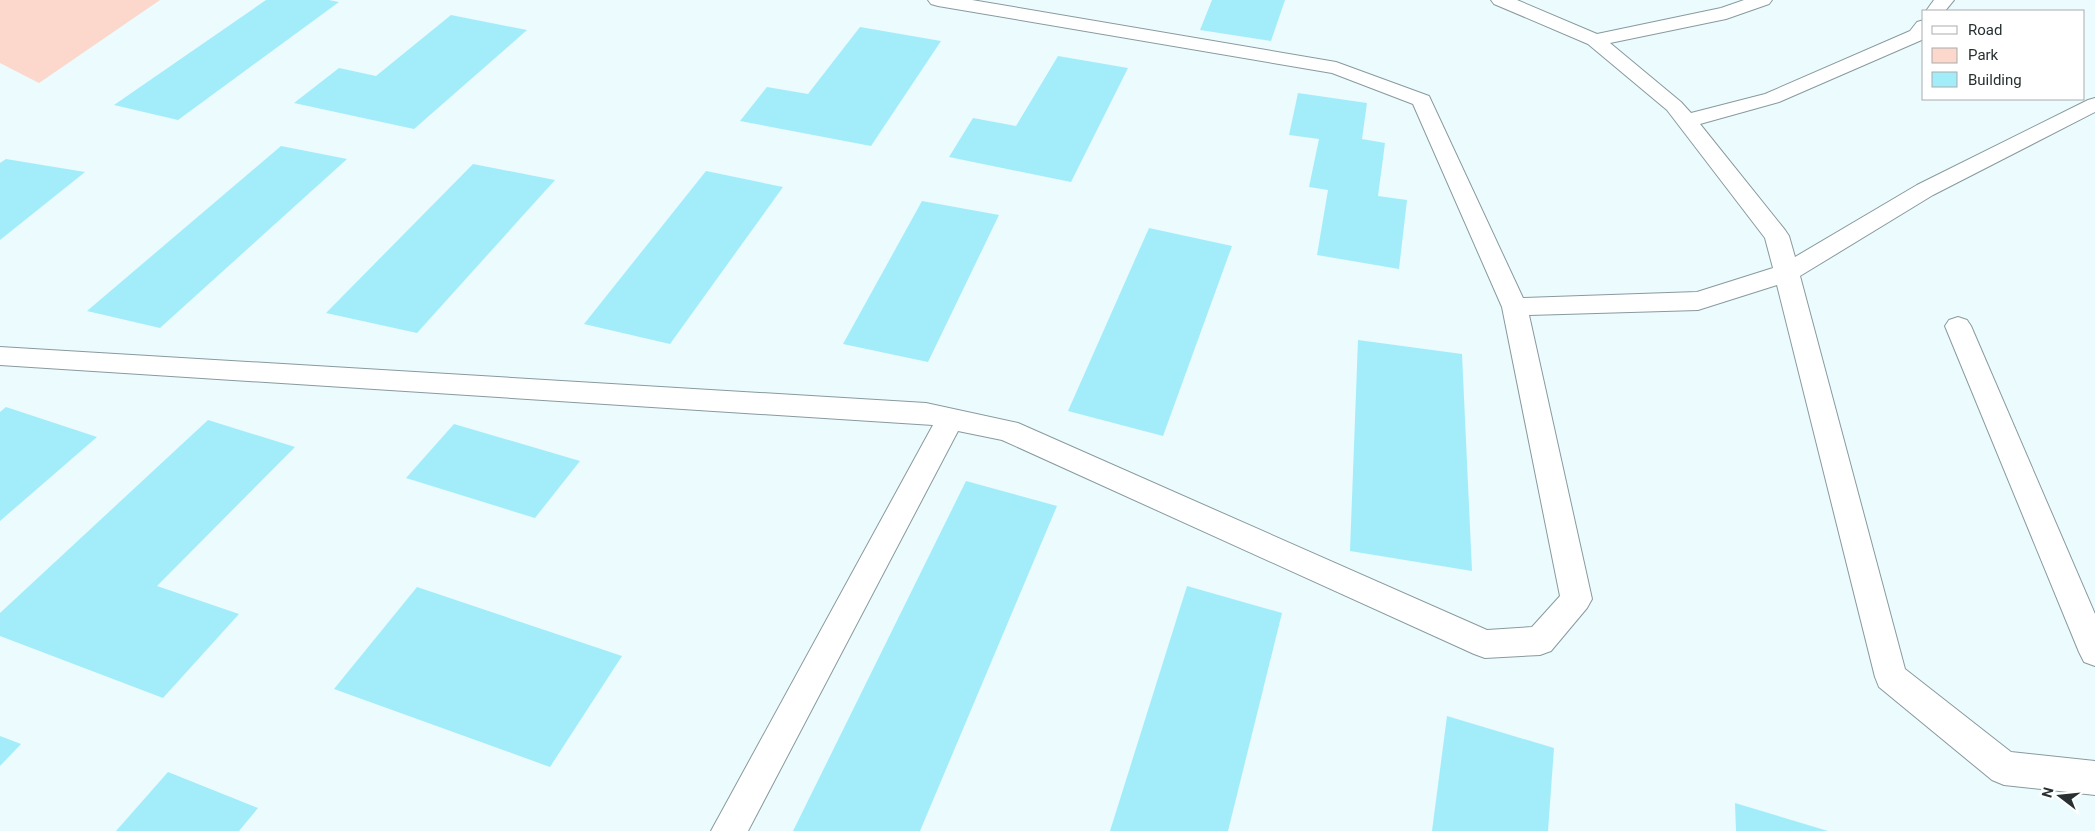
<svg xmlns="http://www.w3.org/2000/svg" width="2095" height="831" viewBox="0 0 2095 831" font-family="Roboto,sans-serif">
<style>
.green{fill:#fbd7cc}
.building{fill:#a3edfb}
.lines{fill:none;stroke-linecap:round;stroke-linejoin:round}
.minor-casing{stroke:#889a9e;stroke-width:2}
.minor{fill:#fff;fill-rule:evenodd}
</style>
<rect width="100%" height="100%" fill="#ebfbfe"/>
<!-- green -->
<polygon class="green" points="0,0 160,0 39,83 0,63"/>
<!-- building -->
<g class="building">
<polygon points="266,0 329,0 339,2 178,120 114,105"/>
<polygon points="1212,0 1285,0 1271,41 1200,30"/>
<polygon points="451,15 527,30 414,129 294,103 339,68 376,76"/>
<polygon points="860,27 941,41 871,146 740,121 767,87 808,94"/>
<polygon points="1058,56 1128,68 1071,182 949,157 973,118 1016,126"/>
<polygon points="1298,93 1367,103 1362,139 1385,143 1378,196 1407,200 1399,269 1317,255 1328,190 1309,187 1319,139 1289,135"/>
<polygon points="281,146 347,159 160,328 87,311"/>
<polygon points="6,159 85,172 0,240 0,163"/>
<polygon points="473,164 555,180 417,333 326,313"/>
<polygon points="706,171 783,187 670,344 584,324"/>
<polygon points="922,201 999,215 928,362 843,344"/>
<polygon points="1149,228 1232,246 1163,436 1068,411"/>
<polygon points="1358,340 1462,354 1472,571 1350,551"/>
<polygon points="6,407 97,437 0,521 0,412"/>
<polygon points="208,420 295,447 157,586 239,614 163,698 0,636 0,613"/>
<polygon points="454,424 580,461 535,518 406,478"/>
<polygon points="966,481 1057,506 920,831 793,831"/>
<polygon points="1187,586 1282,613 1228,831 1110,831"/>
<polygon points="417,587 622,656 550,767 334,689"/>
<polygon points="1447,716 1554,748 1548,831 1432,831"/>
<polygon points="0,736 21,744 0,766"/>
<polygon points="168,772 258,808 239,831 116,831"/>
<polygon points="1735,803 1828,831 1736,831"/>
</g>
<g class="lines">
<!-- minor casing -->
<g class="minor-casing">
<g id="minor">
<polygon points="928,0 972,0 1336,62 1429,96 1523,298 1697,292 1773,268 1765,238 1667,110 1588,44 1494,4 1491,0 1517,0 1597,34 1721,8 1744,0 1772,0 1769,4 1726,19 1610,43 1681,102 1691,113 1765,94 1910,31 1917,22 1924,20 1924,39 1779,102 1700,124 1785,230 1789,236 1795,257 1917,185 2088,100 2095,98 2095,112 1933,195 1800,276 1905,669 2011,752 2095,761 2095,795 2004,785 1992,780 1879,687 1875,677 1777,285 1698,310 1529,315 1592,599 1587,608 1551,651 1540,655 1485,658 1474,654 1002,440 958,431 748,831 711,831 933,425 0,365 0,347 926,403 1018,423 1487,630 1532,627 1560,596 1502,307 1413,104 1332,73 938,6 931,4"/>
<polygon points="1934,0 1954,0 1945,11 1926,11"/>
<polygon points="1958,317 1967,320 1971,326 2095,614 2095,666 2084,662 2079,652 1945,326 1949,320"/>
</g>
</g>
<!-- minor -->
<use href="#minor" class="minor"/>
</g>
<!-- legend -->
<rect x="1922" y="10" width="162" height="90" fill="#ffffff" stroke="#a9acad"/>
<rect x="1932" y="26" width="25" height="8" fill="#ffffff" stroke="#a9acad"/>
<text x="1968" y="35" font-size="15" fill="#283031">Road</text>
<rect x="1932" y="48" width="25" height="15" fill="#fbd7cc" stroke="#a9acad"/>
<text x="1968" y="60" font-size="15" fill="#283031">Park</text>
<rect x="1932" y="72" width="25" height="15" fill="#a3edfb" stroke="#a9acad"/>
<text x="1968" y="85" font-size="15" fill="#283031">Building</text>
<!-- north arrow -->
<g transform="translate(2060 796) rotate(286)" stroke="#ffffff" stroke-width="4" paint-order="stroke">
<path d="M0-4L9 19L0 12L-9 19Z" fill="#283031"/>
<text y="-8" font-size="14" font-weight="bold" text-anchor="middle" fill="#283031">N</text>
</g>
</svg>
